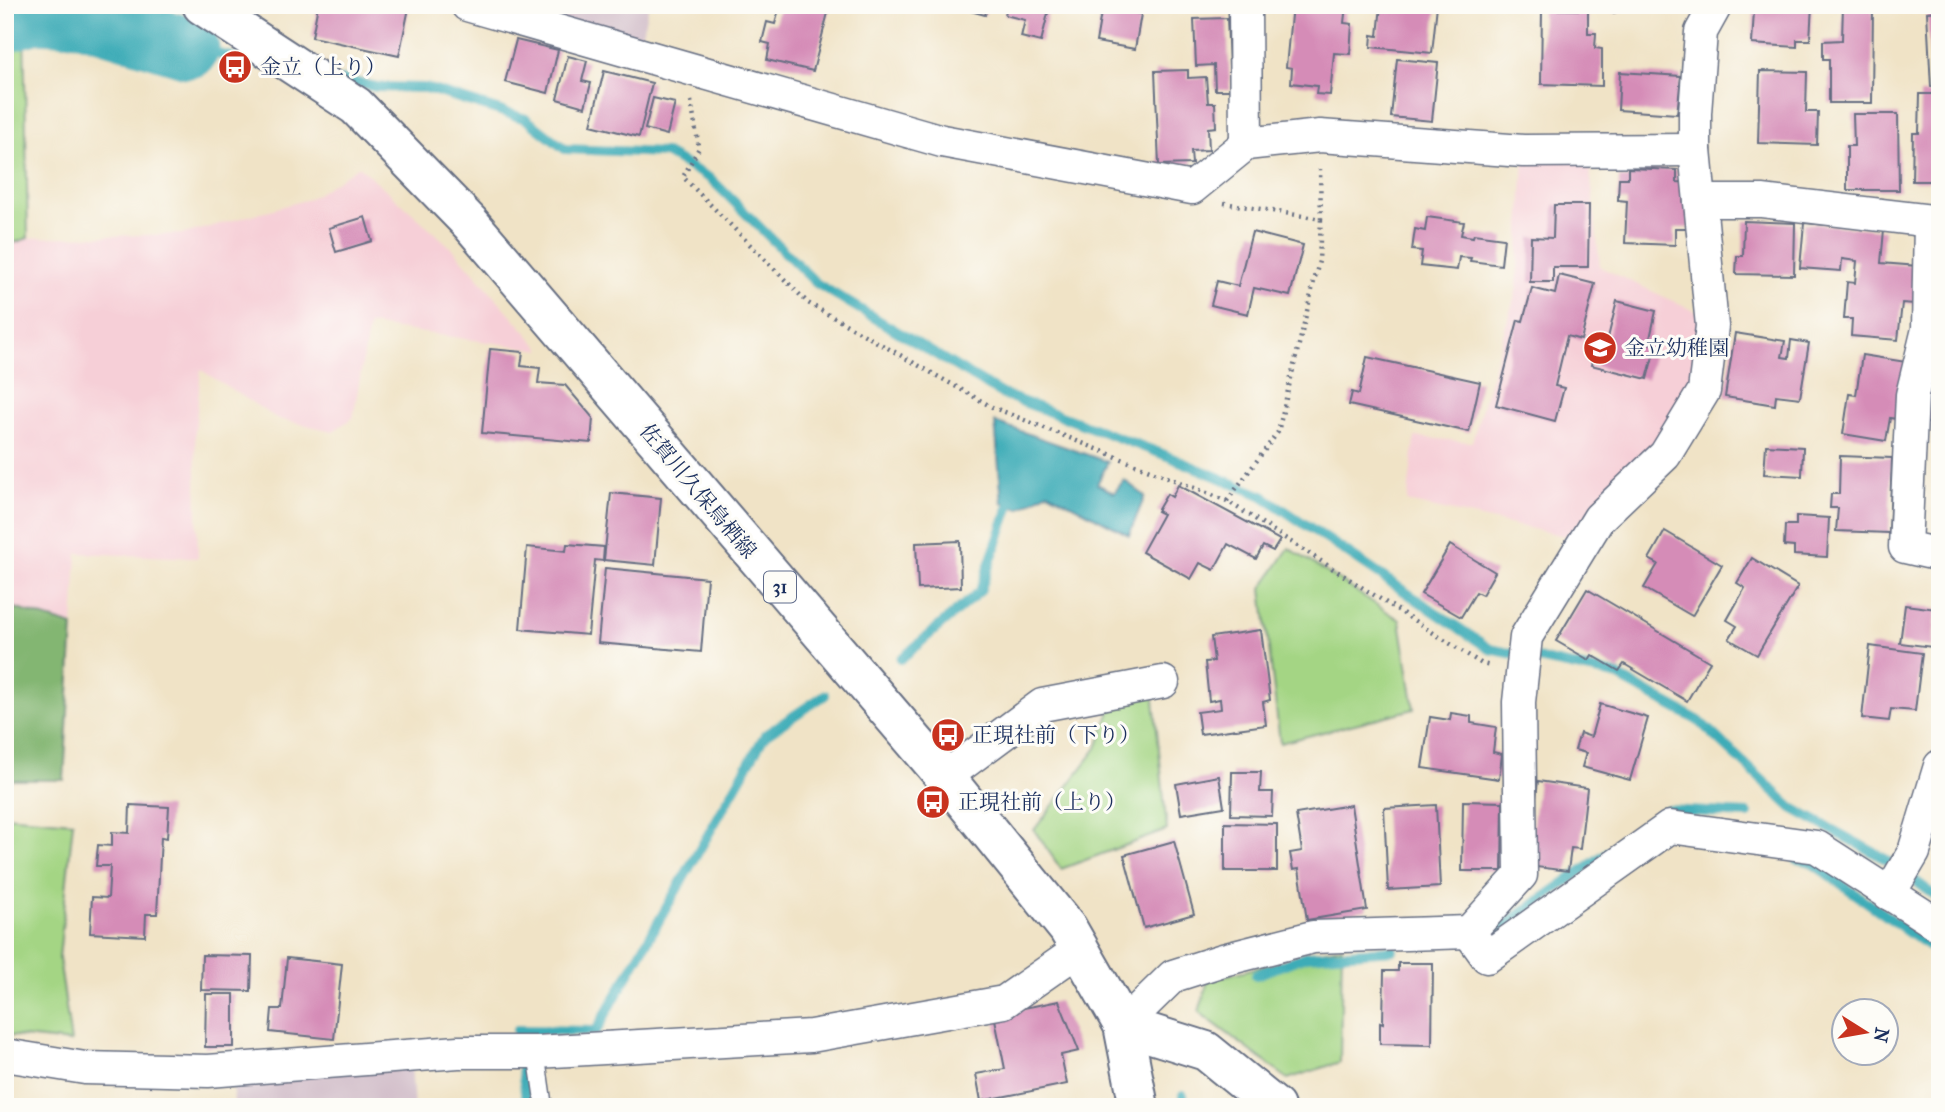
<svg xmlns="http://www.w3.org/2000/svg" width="1945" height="1112" viewBox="0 0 1945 1112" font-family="'IM FELL French Canon','Noto Serif JP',serif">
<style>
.built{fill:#f6cfd7}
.industrial{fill:#d1bdc9}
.green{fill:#a4d584;stroke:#608271;stroke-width:2}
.forest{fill:#83b672;stroke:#4f7268;stroke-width:2}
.water{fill:#3cacb7;stroke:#2c6e8a;stroke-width:2}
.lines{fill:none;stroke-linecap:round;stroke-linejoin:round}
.stream{stroke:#3cacb7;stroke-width:10}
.river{stroke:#3cacb7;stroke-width:61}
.building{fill:#d58cb7}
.service-casing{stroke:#666e82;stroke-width:19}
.minor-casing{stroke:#666e82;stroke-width:35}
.tertiary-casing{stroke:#666e82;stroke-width:42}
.primary-casing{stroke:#666e82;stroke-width:42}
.path{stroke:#666e82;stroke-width:4.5;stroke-dasharray:2 5;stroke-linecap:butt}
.service{stroke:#fff;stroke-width:16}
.minor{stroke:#fff;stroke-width:32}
.tertiary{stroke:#fff;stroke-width:38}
.primary{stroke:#fff;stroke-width:38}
.labels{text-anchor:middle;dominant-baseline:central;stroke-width:6;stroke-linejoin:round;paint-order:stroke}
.shield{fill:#fdfcf7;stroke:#5f6c8c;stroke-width:2}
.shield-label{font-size:19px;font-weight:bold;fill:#1b2f5e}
.poi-label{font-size:21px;fill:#1b2f5e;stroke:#fdfcf7;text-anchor:start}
.street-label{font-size:21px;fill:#1b2f5e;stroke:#fdfcf7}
</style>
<rect width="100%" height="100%" fill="#fdfcf7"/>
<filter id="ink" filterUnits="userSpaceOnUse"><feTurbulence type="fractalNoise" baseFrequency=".0143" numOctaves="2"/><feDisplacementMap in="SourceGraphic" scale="14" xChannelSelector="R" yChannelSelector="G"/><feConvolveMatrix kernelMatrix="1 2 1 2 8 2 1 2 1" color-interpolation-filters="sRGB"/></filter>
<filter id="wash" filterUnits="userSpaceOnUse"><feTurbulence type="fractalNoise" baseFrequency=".00686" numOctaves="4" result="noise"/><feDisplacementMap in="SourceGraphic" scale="28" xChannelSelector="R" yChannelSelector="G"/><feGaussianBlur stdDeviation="1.57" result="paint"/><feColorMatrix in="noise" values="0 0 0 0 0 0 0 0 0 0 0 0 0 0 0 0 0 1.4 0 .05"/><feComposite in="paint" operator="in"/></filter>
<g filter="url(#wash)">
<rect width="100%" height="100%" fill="#f0e3c6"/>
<!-- built -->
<g class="built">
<polygon points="1524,157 1589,160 1600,267 1703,315 1697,380 1658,447 1565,536 1407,502 1415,437 1472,442 1517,288"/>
<polygon points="359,166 454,250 542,350 369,325 353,418 333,431 278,419 201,370 195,432 198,558 77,553 73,626 5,605 5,246 28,238 184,234 309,199"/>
</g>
<!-- industrial -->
<g class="industrial">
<polygon points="503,5 649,5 639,44"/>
<polygon points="411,1063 414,1107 234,1107 233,1079"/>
</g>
<!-- green -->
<g class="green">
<polygon points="24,27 28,238 5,246 5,36"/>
<polygon points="1289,548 1400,620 1414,709 1280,743 1262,588"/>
<polygon points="1153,690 1167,830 1061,869 1034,830 1097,748 1115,697"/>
<polygon points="5,816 73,822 59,958 71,1042 5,1035"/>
<polygon points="1342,946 1340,1062 1288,1079 1199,1012 1208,980"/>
</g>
<!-- forest -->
<polygon class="forest" points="5,605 73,626 64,780 5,780"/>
<!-- water -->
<polygon class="water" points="995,422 1108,462 1097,484 1114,493 1124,480 1145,496 1129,535 1048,492 1019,509 1002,502"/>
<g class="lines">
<!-- stream -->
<g class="stream">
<polyline points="189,48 265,64"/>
<polyline points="342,80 377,87 426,88 526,119 565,149 665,153 711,179 816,283 1002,394 1165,455 1263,496 1490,649 1615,675 1699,721 1792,808 1884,858 1940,899"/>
<polyline points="901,659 980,591 1010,505"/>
<polyline points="1650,822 1667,810 1748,814"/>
<polyline points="1797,859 1809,861 1940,954"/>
<polyline points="1499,929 1608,852"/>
<polyline points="1256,975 1306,956 1393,950"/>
<polyline points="1183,1095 1184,1107"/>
<polyline points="527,1107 517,1030 596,1031 765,735 825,695"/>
</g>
<!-- river -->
<polyline class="river" points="5,22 35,13 82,15 189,48"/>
</g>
<g id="blocks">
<!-- building -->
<g class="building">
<polygon points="318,5 398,5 409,8 399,56 312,37"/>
<polygon points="780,5 830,5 813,71 767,60 770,44 762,42 767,22 775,24"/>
<polygon points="949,5 988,5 985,15"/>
<polygon points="1007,5 1050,5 1041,42 1021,37 1025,20 1005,15"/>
<polygon points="1292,5 1346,5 1344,23 1352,24 1350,54 1334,53 1330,95 1316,94 1317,86 1291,83 1292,68 1286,67"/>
<polygon points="1381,5 1437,5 1432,53 1371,47 1372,35 1378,36"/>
<polygon points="1611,5 1639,5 1640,6 1613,13"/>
<polygon points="1759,5 1812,5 1810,40 1797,40 1797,47 1752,44 1754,11 1759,11"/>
<polygon points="1843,5 1873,5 1872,103 1829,103 1829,59 1823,59 1823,41 1842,40"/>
<polygon points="1102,7 1141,14 1135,49 1096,42"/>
<polygon points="1542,9 1588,10 1588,33 1596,33 1595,48 1602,49 1602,86 1541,84"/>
<polygon points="1940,11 1940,86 1931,87 1927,12"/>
<polygon points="1227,18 1230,90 1215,90 1214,65 1196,66 1194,19"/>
<polygon points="516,40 558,50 548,93 505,82"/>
<polygon points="568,56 587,61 582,81 591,83 585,107 557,99"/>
<polygon points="1397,59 1438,63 1432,121 1391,117"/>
<polygon points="1188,70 1188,78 1206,77 1208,103 1215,103 1216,127 1208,128 1209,150 1191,151 1192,164 1159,165 1155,71"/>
<polygon points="604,71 652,83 639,137 591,125"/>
<polygon points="1760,71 1807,72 1806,112 1818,112 1817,145 1758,143"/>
<polygon points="1620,72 1681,76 1677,114 1618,110"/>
<polygon points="1920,94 1940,94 1940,181 1912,181 1913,133 1919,133"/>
<polygon points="653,98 675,103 667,135 645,129"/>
<polygon points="1853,114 1898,114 1899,190 1847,190 1847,146 1854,146"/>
<polygon points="1628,168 1677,170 1677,182 1691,183 1689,228 1675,228 1675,245 1625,243 1627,201 1618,200 1619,178 1628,178"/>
<polygon points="1554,205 1589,205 1588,267 1553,267 1553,282 1530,282 1531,237 1553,238"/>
<polygon points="365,217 372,241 336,252 329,228"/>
<polygon points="1427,217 1464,222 1461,235 1473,237 1474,234 1504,238 1501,265 1470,261 1471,258 1459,257 1457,270 1420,266 1422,251 1412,250 1415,229 1425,231"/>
<polygon points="1744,221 1795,223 1794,275 1736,274 1737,256 1743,256"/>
<polygon points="1804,223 1884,230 1881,263 1918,266 1915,304 1902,303 1898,340 1851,336 1852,319 1844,319 1847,282 1855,283 1857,261 1842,259 1841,271 1800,268"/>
<polygon points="1252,232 1303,245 1290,296 1254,288 1248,314 1211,305 1217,281 1238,286"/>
<polygon points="1559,275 1595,284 1581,340 1567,336 1555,386 1564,388 1555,421 1496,405 1518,320 1523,321 1532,288 1555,294"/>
<polygon points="1617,301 1656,311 1649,343 1656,345 1647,379 1591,365 1597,339 1607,342"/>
<polygon points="1735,333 1785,341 1782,357 1789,358 1791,340 1809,343 1800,398 1776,395 1775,405 1725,397"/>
<polygon points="490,349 523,352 521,366 540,368 538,383 565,385 593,418 591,443 482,433"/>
<polygon points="1862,355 1906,362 1896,419 1890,418 1886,441 1843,434 1849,394 1856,395"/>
<polygon points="1367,357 1480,382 1469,432 1349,405 1352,392 1359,394"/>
<rect x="1925" y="389" width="15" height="34"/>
<polygon points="1766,445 1803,447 1802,476 1764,474"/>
<polygon points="1840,456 1892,458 1889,533 1836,531 1838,508 1830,508 1831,494 1839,494"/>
<polygon points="1178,485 1280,540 1273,551 1263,546 1256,559 1228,544 1214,570 1200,563 1191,579 1142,552 1163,514 1157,511 1167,494 1172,497"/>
<polygon points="611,493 661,498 655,565 604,560"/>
<polygon points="1796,516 1829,518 1827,557 1794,555 1794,547 1784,546 1785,525 1796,525"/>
<polygon points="1665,531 1722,565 1692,616 1644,588 1658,564 1649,559"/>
<polygon points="960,541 961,587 918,589 916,543"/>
<polygon points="567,544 604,547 603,561 595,560 588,635 520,629 527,547 566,551"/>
<polygon points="1450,545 1495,572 1482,595 1476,592 1461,617 1421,594"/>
<polygon points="1752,558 1798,586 1757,655 1729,639 1737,626 1727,620 1745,588 1737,583"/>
<polygon points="605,568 707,578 701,652 598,643"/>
<polygon points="1587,589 1710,662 1687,701 1624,664 1619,671 1592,655 1589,660 1556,641"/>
<polygon points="1905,605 1937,609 1932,647 1900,643"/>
<polygon points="1261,630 1270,700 1263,702 1266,725 1200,734 1197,712 1221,709 1220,699 1209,701 1205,662 1214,661 1211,637"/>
<polygon points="1870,646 1922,653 1915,711 1891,709 1889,721 1862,718"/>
<polygon points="1600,704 1648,718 1630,780 1582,767 1586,753 1575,750 1580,733 1591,737"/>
<polygon points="1451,713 1471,716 1471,723 1496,727 1493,752 1502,754 1499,779 1422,768 1430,717 1450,720"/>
<polygon points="1232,772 1261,772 1260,792 1273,792 1272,816 1231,815"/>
<polygon points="1219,776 1224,807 1181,814 1176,784"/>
<polygon points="1538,781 1587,788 1580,849 1571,848 1568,871 1528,866"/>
<polygon points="1463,801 1503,802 1502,871 1462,871"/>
<polygon points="130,805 169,807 167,838 161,837 157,914 146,914 145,936 90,933 92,897 108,898 110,866 96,866 98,845 112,846 112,832 129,833"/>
<polygon points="1351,805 1367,910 1307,920 1299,869 1293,870 1290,853 1302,851 1296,814"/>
<polygon points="1436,805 1440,887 1388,890 1384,808"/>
<polygon points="1225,823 1277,824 1277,871 1225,871"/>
<polygon points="1174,841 1194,914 1144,928 1124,855"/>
<polygon points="202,955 252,956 251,991 201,990"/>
<polygon points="287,958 342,964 334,1039 270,1032 272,1009 282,1009"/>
<polygon points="1398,963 1433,963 1432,1045 1380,1044 1380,1022 1383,1023 1384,971 1398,971"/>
<polygon points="206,994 234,994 234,1047 205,1047"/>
<polygon points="1059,1001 1079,1051 1061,1055 1067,1084 981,1101 976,1074 1005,1069 994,1014"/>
</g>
</g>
</g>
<g filter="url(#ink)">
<use href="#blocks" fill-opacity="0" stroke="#666e82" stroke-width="2"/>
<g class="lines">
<!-- service casing -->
<g class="service-casing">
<polyline id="service" points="536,1052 544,1107"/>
</g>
<!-- minor casing -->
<g class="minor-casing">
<g id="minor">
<polyline points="467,5 942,141 1192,188 1246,144 1320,136 1523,151 1695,150"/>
<polyline points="1245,5 1246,144"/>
<polyline points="1700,201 1762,201 1940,222"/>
<polyline points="1930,222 1928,329 1912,395 1905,547 1940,555"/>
<polyline points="945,777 1042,705 1163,682"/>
<polyline points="1889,894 1914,852 1940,766"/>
<polyline points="1469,932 1487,957 1670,827 1817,847 1940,926"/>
<polyline points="1123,1025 1173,976 1223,960 1313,937 1469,932 1521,875 1519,702 1526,637 1599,518 1665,455 1704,391 1712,326 1695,150 1695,113 1701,32 1716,5"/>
<polyline points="5,1055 85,1068 208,1071 458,1052 536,1052 811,1036 1004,1002 1080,949"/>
</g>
</g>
<!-- tertiary casing -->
<g class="tertiary-casing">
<polyline id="tertiary" points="1123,1025 1206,1051 1275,1107"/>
</g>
<!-- primary casing -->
<g class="primary-casing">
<polyline id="primary" points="202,5 356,106 470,223 945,777 1068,929 1123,1025 1139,1107"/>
</g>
<!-- path -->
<g class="path">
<polyline points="691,101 699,148 683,177 808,303 992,407 1227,501 1482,664 1491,666"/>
<polyline points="1224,203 1321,219 1320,169"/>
<polyline points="1227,501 1278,432 1319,261 1321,219"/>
</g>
<!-- service -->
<use href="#service" class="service"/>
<!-- minor -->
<use href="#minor" class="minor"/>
<!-- tertiary -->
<use href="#tertiary" class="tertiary"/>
<!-- primary -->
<use href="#primary" class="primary"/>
</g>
</g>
<!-- icons -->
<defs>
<g id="bus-disc" transform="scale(1.75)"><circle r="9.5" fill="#c8321e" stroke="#fdfcf7"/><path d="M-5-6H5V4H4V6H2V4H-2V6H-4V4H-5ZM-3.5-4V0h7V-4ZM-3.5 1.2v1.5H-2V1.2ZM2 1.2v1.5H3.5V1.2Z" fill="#fff"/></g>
<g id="school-disc" transform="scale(1.75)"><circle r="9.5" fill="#c8321e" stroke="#fdfcf7"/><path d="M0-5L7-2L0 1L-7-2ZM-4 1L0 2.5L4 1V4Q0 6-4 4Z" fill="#fff"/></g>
</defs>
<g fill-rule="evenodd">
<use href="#bus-disc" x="235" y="67"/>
<use href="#school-disc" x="1600" y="348"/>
<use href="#bus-disc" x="948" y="735"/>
<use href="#bus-disc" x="933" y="802"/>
</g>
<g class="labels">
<!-- shield labels -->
<rect class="shield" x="764" y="571.5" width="32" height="31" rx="5"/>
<g class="shield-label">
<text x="780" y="587">31</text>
</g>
<!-- poi labels -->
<g class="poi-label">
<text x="260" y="67">金立（上り）</text>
<text x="1624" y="348">金立幼稚園</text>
<text x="972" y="735">正現社前（下り）</text>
<text x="958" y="802">正現社前（上り）</text>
</g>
<!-- street labels -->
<g class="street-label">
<text transform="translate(698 491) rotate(50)">佐賀川久保鳥栖線</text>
</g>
</g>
<!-- margin -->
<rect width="1945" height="1112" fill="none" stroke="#fdfcf7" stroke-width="28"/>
<!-- north arrow -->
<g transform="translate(1865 1032) rotate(101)"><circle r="33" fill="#fdfcf7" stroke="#a3aaba" stroke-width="2"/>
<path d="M0-5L12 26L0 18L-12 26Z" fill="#c8321e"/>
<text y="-10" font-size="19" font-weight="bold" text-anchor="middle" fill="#1b2f5e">N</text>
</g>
</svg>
